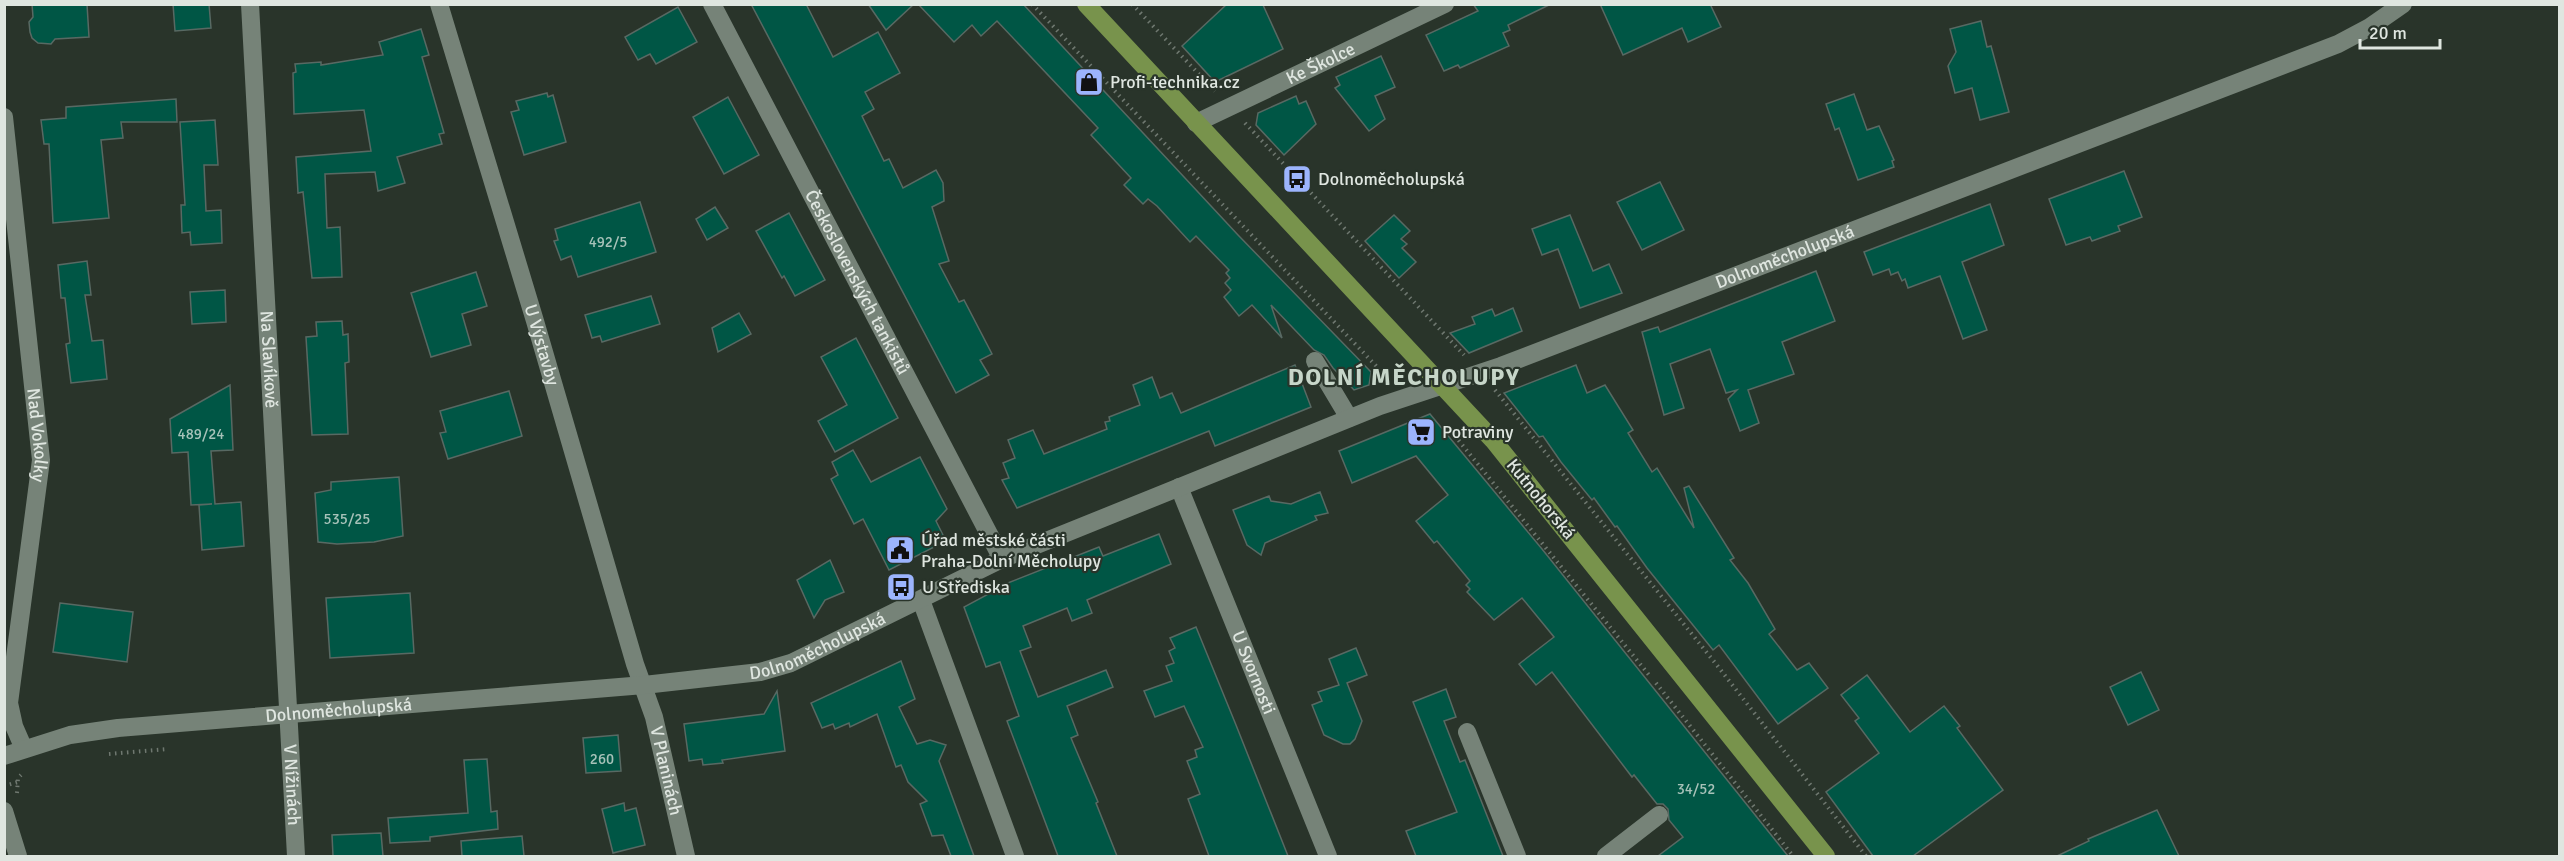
<svg xmlns="http://www.w3.org/2000/svg" width="2564" height="861" viewBox="0 0 2564 861" font-family="Signika,sans-serif">
<style>
.building{fill:#005645;stroke:#586963;stroke-width:1.5}
.lines{fill:none;stroke-linecap:round;stroke-linejoin:round}
.path{stroke:#6f7870;stroke-width:4;stroke-dasharray:1.5 4.5;stroke-linecap:butt}
.minor{stroke:#768378;stroke-width:18}
.major{stroke:#78934c;stroke-width:18}
.labels{text-anchor:middle;dominant-baseline:central;stroke-width:4.5;stroke-linejoin:round;paint-order:stroke}
.number-label{font-size:15px;fill:#a7c2b9}
.street-label{font-size:18px;fill:#dfe6e0;stroke:#29342a}
.poi-label{font-size:18px;fill:#dfe6e0;stroke:#29342a;text-anchor:start}
.district-label{font-size:24px;font-weight:bold;letter-spacing:1.5px;fill:#c7d6c9;stroke:#29342a}
</style>
<rect width="100%" height="100%" fill="#29342a"/>
<!-- building -->
<g class="building">
<polygon points="32,4 87,4 89,37 55,39 51,44 38,43 32,38 30,32 29,22 33,17"/>
<polygon points="173,4 209,4 211,28 175,31"/>
<polygon points="751,4 806,4 833,57 878,32 900,73 865,92 874,109 862,116 884,161 889,159 903,188 936,170 943,183 944,201 932,207 949,261 939,264 959,302 964,300 992,354 980,360 989,375 956,393"/>
<polygon points="868,4 914,4 886,30"/>
<polygon points="918,4 1023,4 1238,235 1371,372 1369,385 1354,390 1333,368 1324,355 1314,350 1271,305 1282,338 1252,305 1239,316 1224,297 1231,290 1225,283 1230,278 1226,273 1229,270 1196,236 1190,242 1157,206 1148,199 1143,204 1124,185 1131,178 1091,135 1098,128 997,21 981,36 972,25 954,42"/>
<polygon points="1473,4 1551,4 1508,25 1510,30 1503,33 1509,46 1460,68 1458,65 1444,71 1426,35 1478,11"/>
<polygon points="1600,4 1710,4 1721,27 1688,42 1682,28 1623,55"/>
<polygon points="1226,5 1263,5 1283,49 1215,82 1182,46"/>
<polygon points="678,7 697,42 656,64 650,54 638,60 625,37"/>
<polygon points="1981,21 1987,47 1991,46 2009,112 1980,120 1972,88 1955,93 1948,66 1956,52 1950,29"/>
<polygon points="421,29 429,55 422,57 444,133 439,134 442,144 397,157 405,183 378,191 375,172 325,174 327,228 340,227 342,277 312,278 303,192 298,193 296,157 371,151 364,110 294,114 293,73 296,72 295,64 321,62 321,65 383,55 379,42"/>
<polygon points="1381,56 1395,87 1375,96 1385,119 1369,131 1335,88 1340,85 1336,77"/>
<polygon points="547,93 548,97 553,95 566,142 524,155 511,112 519,110 516,101"/>
<polygon points="1854,94 1867,130 1879,126 1894,160 1892,161 1894,167 1858,180 1839,128 1835,130 1826,104"/>
<polygon points="1296,96 1299,104 1306,101 1316,124 1284,155 1256,125 1258,113"/>
<polygon points="728,97 759,155 724,174 693,117"/>
<polygon points="176,99 177,122 121,122 123,138 101,140 109,218 53,223 49,144 44,144 41,120 66,118 66,107"/>
<polygon points="215,120 218,165 204,165 206,211 221,210 222,243 191,245 190,232 182,233 181,205 185,205 180,122"/>
<polygon points="2124,171 2142,217 2118,226 2120,231 2092,241 2090,237 2066,245 2049,199"/>
<polygon points="1660,182 1684,230 1642,250 1617,202"/>
<polygon points="640,202 656,252 578,277 571,256 561,260 554,241 558,240 555,229"/>
<polygon points="1990,204 2004,245 1962,262 1987,330 1963,339 1940,276 1908,288 1905,279 1902,281 1898,272 1891,275 1889,269 1873,275 1864,252"/>
<polygon points="715,207 728,228 707,240 696,219"/>
<polygon points="789,213 825,280 795,296 784,276 782,278 756,231"/>
<polygon points="1394,215 1410,231 1401,239 1407,244 1402,248 1416,262 1399,278 1365,241"/>
<polygon points="1570,215 1593,271 1609,264 1622,293 1580,308 1558,249 1542,255 1532,229"/>
<polygon points="87,261 91,295 85,295 92,341 103,340 107,379 71,383 66,344 70,343 65,298 61,298 58,265"/>
<polygon points="1816,271 1835,321 1782,342 1794,374 1748,390 1759,423 1740,431 1728,399 1737,390 1726,393 1710,349 1670,364 1684,408 1664,415 1642,332 1658,327 1660,332"/>
<polygon points="476,272 487,306 462,314 471,345 431,357 411,293"/>
<polygon points="225,290 226,322 192,324 190,292"/>
<polygon points="651,296 660,324 602,342 600,336 592,338 585,315"/>
<polygon points="1513,308 1522,331 1469,353 1450,333 1475,324 1472,317 1492,309 1495,316"/>
<polygon points="739,313 751,334 718,352 712,328"/>
<polygon points="342,321 343,335 348,334 349,362 345,363 348,434 312,435 306,337 317,336 316,322"/>
<polygon points="856,338 898,418 835,452 818,421 847,405 821,357"/>
<polygon points="1295,365 1311,407 1215,446 1209,431 1017,508 1002,480 1009,478 1003,463 1015,458 1008,440 1033,430 1044,454 1107,429 1105,422 1110,421 1109,417 1140,405 1133,385 1152,377 1160,398 1172,393 1181,413"/>
<polygon points="1576,365 1587,393 1605,385 1633,430 1628,433 1652,472 1657,468 1694,528 1684,488 1689,486 1734,558 1730,560 1748,583 1775,629 1769,634 1797,670 1809,663 1828,688 1778,724 1719,645 1713,650 1647,568 1617,526 1615,527 1594,498 1592,500 1561,462 1543,436 1539,437 1504,393"/>
<polygon points="230,385 233,450 211,451 215,504 241,502 244,546 202,550 199,505 212,504 191,505 188,452 172,453 170,419"/>
<polygon points="509,391 522,436 448,459 440,433 446,432 440,411"/>
<polygon points="1430,414 1542,549 1788,856 1658,856 1683,837 1669,820 1668,809 1663,804 1657,804 1634,775 1632,777 1552,672 1536,685 1519,664 1554,637 1522,598 1494,620 1467,592 1470,589 1466,585 1470,581 1437,541 1434,543 1416,521 1448,495 1416,456 1352,483 1339,451"/>
<polygon points="853,450 871,482 920,457 947,509 936,521 946,541 889,570 863,519 854,524 831,479 838,475 832,462"/>
<polygon points="399,477 403,536 374,542 337,544 318,542 315,493 331,490 331,482"/>
<polygon points="1320,492 1328,513 1315,516 1317,520 1265,543 1261,555 1247,545 1233,510 1269,496 1271,501 1291,504"/>
<polygon points="1159,534 1171,564 1087,600 1092,613 1072,621 1067,608 1023,626 1031,647 1020,651 1038,697 1106,670 1113,687 1067,706 1078,735 1071,738 1098,802 1096,803 1117,856 1058,856 1007,721 1019,716 1000,662 986,667 964,607 996,590 995,588 1099,547 1103,556"/>
<polygon points="830,560 844,592 825,600 814,618 797,580"/>
<polygon points="410,593 414,653 330,658 326,598"/>
<polygon points="60,603 133,612 127,662 53,652"/>
<polygon points="1196,627 1236,725 1288,856 1209,856 1188,799 1200,794 1187,761 1197,757 1195,750 1203,747 1184,706 1155,717 1144,691 1172,681 1166,666 1174,663 1169,651 1175,648 1170,638"/>
<polygon points="1356,648 1367,675 1347,683 1362,721 1355,739 1350,744 1343,744 1324,735 1312,705 1322,701 1318,692 1339,685 1329,659"/>
<polygon points="901,661 915,699 899,707 917,744 930,740 946,745 939,761 974,856 951,856 943,835 932,836 920,804 927,801 908,782 901,765 896,767 877,714 850,727 849,723 835,729 833,724 822,728 811,703"/>
<polygon points="2141,672 2159,710 2128,725 2110,687"/>
<polygon points="1867,675 1910,732 1944,706 1960,726 1957,728 2003,790 1913,856 1873,856 1826,792 1879,753 1855,721 1859,718 1841,695"/>
<polygon points="1446,689 1456,717 1444,721 1460,762 1465,760 1503,856 1416,856 1406,831 1457,812 1413,702"/>
<polygon points="777,691 785,751 722,760 723,763 703,765 702,759 689,761 684,724 764,714"/>
<polygon points="618,735 621,771 586,773 583,738"/>
<polygon points="487,759 491,812 497,811 498,829 430,837 430,841 390,843 388,818 468,813 464,760"/>
<polygon points="624,803 625,811 636,808 645,845 613,853 602,809"/>
<polygon points="2157,810 2179,856 2057,856 2089,841 2088,839"/>
<polygon points="381,833 383,856 333,856 332,835"/>
<polygon points="522,836 524,856 462,856 461,841"/>
</g>
<g class="lines">
<!-- path -->
<g class="path">
<polyline points="1032,4 1378,368 1378,380 1381,383"/>
<polyline points="1132,4 1215,91"/>
<polyline points="1245,123 1464,355"/>
<polyline points="1495,390 1716,664 1866,856"/>
<polyline points="1451,431 1649,675"/>
<polyline points="1656,683 1793,856"/>
<polyline points="109,754 168,749"/>
<polyline points="4,786 18,782"/>
<polyline points="17,793 18,778 21,775"/>
</g>
<!-- minor -->
<g class="minor">
<path id="s1" d="M250,4L296,856"/>
<path id="s2" d="M439,4L535,321L635,664L654,717L686,856"/>
<path id="s3" d="M712,4L1002,559"/>
<path id="s4" d="M4,117L41,460L9,703L14,726L24,749"/>
<path id="s5" d="M1196,123L1445,4"/>
<polyline points="1315,361 1349,418"/>
<path id="s6" d="M1179,487L1328,856"/>
<polyline points="921,600 1015,856"/>
<polyline points="1467,732 1517,856"/>
<path id="s7" d="M4,756L70,735L118,728L644,685L760,672L791,663L1002,559L1380,406L1501,366L2338,44L2370,27L2403,4"/>
<polyline points="4,811 18,856"/>
<polyline points="1606,856 1659,815"/>
</g>
<!-- major -->
<polyline class="major" points="1086,4 1493,440 1826,856"/>
</g>
<!-- icons -->
<defs>
<g id="shop-square" transform="scale(1.5)"><rect x="-9" y="-9" width="18" height="18" rx="4" fill="#9cb4fd" stroke="#29342a"/><path d="M-5-2.5h2.3a2.7 3.5 0 0 1 5.4 0H5L5.5 6h-11ZM-1.5-2.5h3a1.5 2.3 0 0 0-3 0Z" fill="#111"/></g>
<g id="bus-square" transform="scale(1.5)"><rect x="-9" y="-9" width="18" height="18" rx="4" fill="#9cb4fd" stroke="#29342a"/><path d="M-5-6H5V4H4V6H2V4H-2V6H-4V4H-5ZM-3.5-4V0h7V-4ZM-3.5 1.2v1.5H-2V1.2ZM2 1.2v1.5H3.5V1.2Z" fill="#111"/></g>
<g id="supermarket-square" transform="scale(1.5)"><rect x="-9" y="-9" width="18" height="18" rx="4" fill="#9cb4fd" stroke="#29342a"/><path d="M-6-5.5h2.5l.6 2H6L4.5 2H-2.5L-4.4-4H-6ZM-1.5 3.2a1.3 1.3 0 1 0 .1 0ZM3 3.2a1.3 1.3 0 1 0 .1 0Z" fill="#111"/></g>
<g id="civic-square" transform="scale(1.5)"><rect x="-9" y="-9" width="18" height="18" rx="4" fill="#9cb4fd" stroke="#29342a"/><path d="M-.6-6.5H3V-4.5H.6V-3L4-1V1h2V6H-6V1h2V-1L-.6-3ZM-1.2 2.5V6h2.4V2.5Z" fill="#111"/></g>
</defs>
<g fill-rule="evenodd">
<use href="#shop-square" x="1089" y="82"/>
<use href="#bus-square" x="1297" y="179"/>
<use href="#supermarket-square" x="1421" y="432"/>
<use href="#civic-square" x="900" y="550"/>
<use href="#bus-square" x="901" y="587"/>
</g>
<g class="labels">
<!-- number labels -->
<g class="number-label">
<text x="608" y="242">492/5</text>
<text x="201" y="434">489/24</text>
<text x="347" y="519">535/25</text>
<text x="602" y="759">260</text>
<text x="1696" y="789">34/52</text>
</g>
<!-- street labels -->
<g class="street-label">
<text stroke="none"><textPath href="#s5" startOffset="138">Ke Školce</textPath></text>
<text stroke="none"><textPath href="#s7" startOffset="1869">Dolnoměcholupská</textPath></text>
<text stroke="none"><textPath href="#s3" startOffset="314">Československých tankistů</textPath></text>
<text stroke="none"><textPath href="#s2" startOffset="356">U Výstavby</textPath></text>
<text stroke="none"><textPath href="#s1" startOffset="356">Na Slavíkově</textPath></text>
<text stroke="none"><textPath href="#s4" startOffset="320">Nad Vokolky</textPath></text>
<text transform="translate(1541 499) rotate(51)">Kutnohorská</text>
<text stroke="none"><textPath href="#s7" startOffset="825">Dolnoměcholupská</textPath></text>
<text stroke="none"><textPath href="#s6" startOffset="200">U Svornosti</textPath></text>
<text stroke="none"><textPath href="#s7" startOffset="339">Dolnoměcholupská</textPath></text>
<text stroke="none"><textPath href="#s2" startOffset="800">V Planinách</textPath></text>
<text stroke="none"><textPath href="#s1" startOffset="782">V Nížinách</textPath></text>
</g>
<!-- poi labels -->
<g class="poi-label">
<text x="1110" y="82">Profi-technika.cz</text>
<text x="1318" y="179">Dolnoměcholupská</text>
<text x="1442" y="432">Potraviny</text>
<text x="921" y="540">Úřad městské části<tspan x="921" dy="21">Praha-Dolní Měcholupy</tspan></text>
<text x="922" y="587">U Střediska</text>
</g>
<!-- district labels -->
<g class="district-label">
<text x="1404" y="377">DOLNÍ MĚCHOLUPY</text>
</g>
</g>
<!-- border -->
<rect width="2564" height="861" fill="none" stroke="#dfe6e0" stroke-width="12"/>
<!-- scale -->
<path d="M2360 39v9h80v-9" fill="none" stroke="#dfe6e0" stroke-width="3"/>
<text x="2369" y="39" font-size="18" fill="#dfe6e0" stroke="#29342a" stroke-width="4.5" paint-order="stroke">20 m</text>
</svg>
